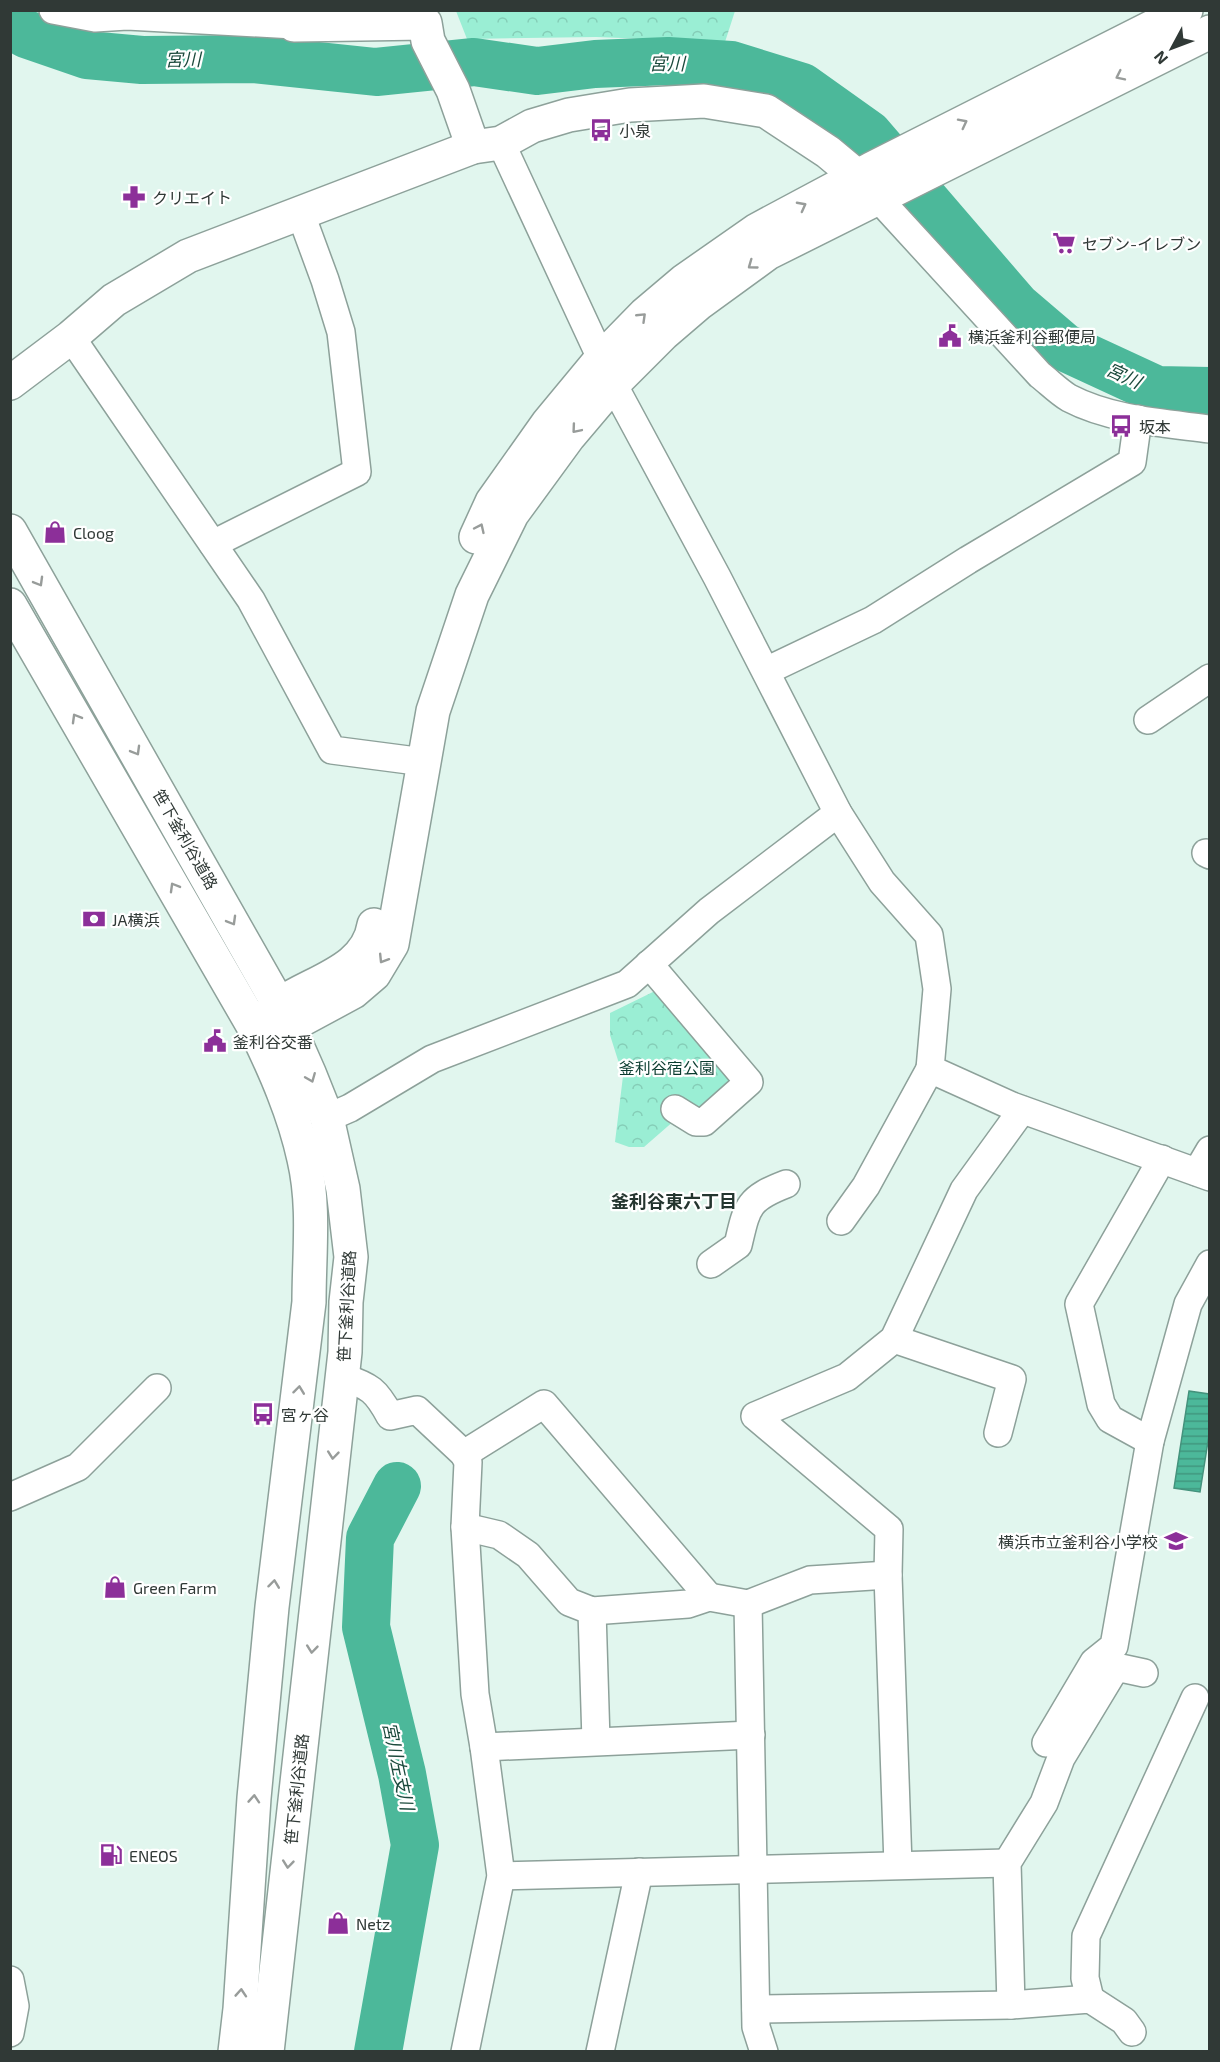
<svg xmlns="http://www.w3.org/2000/svg" width="1220" height="2062" viewBox="0 0 1220 2062" font-family="'Exo 2','Noto Sans JP',sans-serif">
<style>
.forest{fill:url(#forest-crowns)}
.water{fill:url(#water-rules);stroke:#44927c;stroke-width:1.5}
.lines{fill:none;stroke-linecap:round;stroke-linejoin:round}
.river{stroke:#4cb89a;stroke-width:48}
.street-casing{stroke:#8da19a;stroke-width:30}
.secondary-casing{stroke:#8da19a;stroke-width:36}
.street{stroke:#fff;stroke-width:27}
.secondary{stroke:#fff;stroke-width:33}
.oneway{stroke:#989c9a}
.labels{text-anchor:middle;dominant-baseline:central;stroke-width:4.5;stroke-linejoin:round;paint-order:stroke}
.poi-label{font-size:16px;fill:#303936;stroke:#fff;text-anchor:start}
.street-label{font-size:16px;fill:#303936;stroke:#fff}
.park-label{font-size:16px;fill:#0a3c2f;stroke:#fff}
.water-label{font-size:18px;font-style:italic;fill:#1c4a3d;stroke:#fff}
.neighbourhood-label{font-size:18px;font-weight:bold;fill:#24352f;stroke:#fff}
</style>
<defs>
<pattern id="forest-crowns" width="20" height="18" patternUnits="userSpaceOnUse" patternTransform="scale(1.5)"><rect width="20" height="18" fill="#9aeed4"/><path d="M2 6a3 3 0 1 1 6 0M12 15a3 3 0 1 1 6 0" fill="none" stroke="#85cdb7"/></pattern>
<pattern id="water-rules" width="6" height="5" patternUnits="userSpaceOnUse" patternTransform="scale(1.5)"><rect width="6" height="5" fill="#4cb89a"/><path d="M0 2.5h6" fill="none" stroke="#40977e"/></pattern>
</defs>
<rect width="100%" height="100%" fill="#e1f6ee"/>
<!-- forest -->
<g class="forest">
<polygon points="456,11 735,11 725,42 596,37 467,39"/>
<polygon points="659,989 736,1079 702,1110 675,1120 644,1147 629,1147 615,1142 623,1076 610,1035 610,1013"/>
</g>
<!-- water -->
<polygon class="water" points="1189,1391 1209,1394 1209,1435 1200,1492 1174,1488"/>
<g class="lines">
<!-- river -->
<g class="river">
<polyline points="10,24 26,34 87,55 142,60 253,59 376,72 474,62 537,71 595,64 668,61 731,65 802,87 868,134 1016,306 1064,347 1157,390 1210,391"/>
<polyline points="378,2052 415,1845 402,1774 366,1627 370,1538 397,1486"/>
</g>
<!-- street casing -->
<g class="street-casing">
<g id="street">
<polyline points="53,10 95,18 127,16 294,25"/>
<polyline points="501,143 613,384 717,577 838,813 882,882 929,935 937,989 930,1069 1012,1106 1210,1177"/>
<path d="M877,197L1040,375C1049,382 1059,392 1069,398C1111,420 1164,423 1210,429"/>
<polyline points="71,337 251,600 332,750 424,762"/>
<polyline points="213,544 357,472 341,332 325,280 300,212"/>
<polyline points="766,671 873,620 968,560 1132,462 1138,419"/>
<polyline points="1148,720 1210,678"/>
<polyline points="1206,853 1210,855"/>
<polyline points="649,964 749,1082 704,1122 696,1122 675,1109"/>
<polyline points="327,1118 350,1108 432,1059 627,984 709,911 838,813"/>
<polyline points="1197,1172 1210,1150"/>
<polyline points="841,1221 866,1186 930,1069"/>
<path d="M711,1264L738,1245C747,1207 747,1199 786,1184"/>
<polyline points="894,1339 1012,1379 998,1433"/>
<path d="M342,1377C370,1386 376,1390 390,1416L417,1410L464,1454L468,1462L465,1527L475,1694L484,1747L501,1876L465,2052"/>
<polyline points="1150,1441 1110,1419 1101,1404 1079,1304 1162,1159"/>
<polyline points="464,1454 544,1404 709,1597"/>
<polyline points="10,1497 78,1467 157,1388"/>
<polyline points="465,1527 499,1535 528,1555 569,1602 592,1611 688,1604 709,1597 748,1604 810,1580 888,1575"/>
<polyline points="748,1604 756,2027 764,2052"/>
<polyline points="592,1611 596,1741"/>
<polyline points="1046,1743 1094,1662 1114,1646 1150,1441 1188,1304 1210,1264"/>
<polyline points="484,1747 751,1735"/>
<polyline points="898,1865 888,1575 889,1529 755,1416 847,1377 894,1339 964,1190 1022,1110"/>
<polyline points="501,1876 1007,1863"/>
<polyline points="10,1980 15,2006 10,2033"/>
<polyline points="1090,1999 1085,1978 1086,1936 1195,1698"/>
<polyline points="1011,2005 1007,1863 1044,1803 1061,1758 1116,1667 1144,1673"/>
<polyline points="756,2009 1011,2005 1090,1999 1124,2021 1132,2032"/>
<polyline points="600,2052 639,1872"/>
</g>
</g>
<!-- secondary casing -->
<g class="secondary-casing">
<g id="secondary">
<polyline points="282,10 294,25 425,23 428,41 453,90 473,147"/>
<polyline points="10,383 71,337 114,300 188,256 473,147 501,143 532,126 569,115 630,105 704,101 766,111 828,152 858,177 872,192"/>
<polyline points="10,531 279,1005 309,1073 327,1118 343,1189 351,1257 346,1302 345,1352 267,2052"/>
<polyline points="476,537 492,502 548,423 601,359 645,314 684,281 757,230 871,169 1186,10"/>
<path d="M10,605L255,1029C275,1070 294,1113 304,1159C315,1206 309,1254 309,1302L272,1607L254,1798L240,2009L235,2052"/>
<path d="M263,1021C268,1016 274,1009 280,1004C313,981 367,971 374,925"/>
<polyline points="267,1028 290,1026 353,992 374,974 392,944 433,711 472,595 512,514 569,436 613,384 663,334 698,304 768,253 1210,32"/>
</g>
</g>
<!-- street -->
<use href="#street" class="street"/>
<!-- secondary -->
<use href="#secondary" class="secondary"/>
</g>
<!-- one-way arrows -->
<defs><path id="oneway-chevron" d="M-2-3.5L2.5 0L-2 3.5" fill="none" stroke-width="1.6" stroke-linecap="round" stroke-linejoin="round" transform="scale(1.5)"/></defs>
<g class="oneway">
<use href="#oneway-chevron" transform="translate(1120 76) rotate(154)"/>
<use href="#oneway-chevron" transform="translate(963 123) rotate(-27)"/>
<use href="#oneway-chevron" transform="translate(802 206) rotate(-28)"/>
<use href="#oneway-chevron" transform="translate(752 265) rotate(144)"/>
<use href="#oneway-chevron" transform="translate(642 317) rotate(-44)"/>
<use href="#oneway-chevron" transform="translate(576 429) rotate(130)"/>
<use href="#oneway-chevron" transform="translate(480 528) rotate(-65)"/>
<use href="#oneway-chevron" transform="translate(39 582) rotate(60)"/>
<use href="#oneway-chevron" transform="translate(76 718) rotate(-120)"/>
<use href="#oneway-chevron" transform="translate(136 751) rotate(60)"/>
<use href="#oneway-chevron" transform="translate(174 887) rotate(-120)"/>
<use href="#oneway-chevron" transform="translate(232 921) rotate(60)"/>
<use href="#oneway-chevron" transform="translate(383 959) rotate(122)"/>
<use href="#oneway-chevron" transform="translate(311 1078) rotate(68)"/>
<use href="#oneway-chevron" transform="translate(299 1390) rotate(-83)"/>
<use href="#oneway-chevron" transform="translate(333 1455) rotate(96)"/>
<use href="#oneway-chevron" transform="translate(274 1584) rotate(-83)"/>
<use href="#oneway-chevron" transform="translate(312 1649) rotate(96)"/>
<use href="#oneway-chevron" transform="translate(254 1799) rotate(-86)"/>
<use href="#oneway-chevron" transform="translate(288 1864) rotate(96)"/>
<use href="#oneway-chevron" transform="translate(241 1993) rotate(-86)"/>
</g>
<!-- icons -->
<defs>
<g id="bus-bare" transform="scale(1.8)"><path d="M-5-6H5V4H4V6H2V4H-2V6H-4V4H-5ZM-3.5-4V0h7V-4ZM-3.5 1.2v1.5H-2V1.2ZM2 1.2v1.5H3.5V1.2Z" fill="#8c2f99" stroke="#fff" stroke-width="2.5" paint-order="stroke"/></g>
<g id="pharmacy-bare" transform="scale(1.8)"><path d="M-2-6h4v4h4v4h-4v4h-4v-4h-4v-4h4Z" fill="#8c2f99" stroke="#fff" stroke-width="2.5" paint-order="stroke"/></g>
<g id="supermarket-bare" transform="scale(1.8)"><path d="M-6-5.5h2.5l.6 2H6L4.5 2H-2.5L-4.4-4H-6ZM-1.5 3.2a1.3 1.3 0 1 0 .1 0ZM3 3.2a1.3 1.3 0 1 0 .1 0Z" fill="#8c2f99" stroke="#fff" stroke-width="2.5" paint-order="stroke"/></g>
<g id="civic-bare" transform="scale(1.8)"><path d="M-.6-6.5H3V-4.5H.6V-3L4-1V1h2V6H-6V1h2V-1L-.6-3ZM-1.2 2.5V6h2.4V2.5Z" fill="#8c2f99" stroke="#fff" stroke-width="2.5" paint-order="stroke"/></g>
<g id="shop-bare" transform="scale(1.8)"><path d="M-5-2.5h2.3a2.7 3.5 0 0 1 5.4 0H5L5.5 6h-11ZM-1.5-2.5h3a1.5 2.3 0 0 0-3 0Z" fill="#8c2f99" stroke="#fff" stroke-width="2.5" paint-order="stroke"/></g>
<g id="bank-bare" transform="scale(1.8)"><path d="M-6-4H6V4H-6ZM0-2.3a2.3 2.3 0 1 0 0 4.6a2.3 2.3 0 1 0 0-4.6Z" fill="#8c2f99" stroke="#fff" stroke-width="2.5" paint-order="stroke"/></g>
<g id="school-bare" transform="scale(1.8)"><path d="M0-5L7-2L0 1L-7-2ZM-4 1L0 2.5L4 1V4Q0 6-4 4Z" fill="#8c2f99" stroke="#fff" stroke-width="2.5" paint-order="stroke"/></g>
<g id="fuel-bare" transform="scale(1.8)"><path d="M-5.5-6h7V0h2V4h1.3V-2.5L3-4.5l.8-.8L6-3V5H2.5V1h-1V6h-7ZM-4.2-4.7v3.2H.2V-4.7Z" fill="#8c2f99" stroke="#fff" stroke-width="2.5" paint-order="stroke"/></g>
</defs>
<g fill-rule="evenodd">
<use href="#bus-bare" x="601" y="130"/>
<use href="#pharmacy-bare" x="134" y="197"/>
<use href="#supermarket-bare" x="1064" y="243"/>
<use href="#civic-bare" x="950" y="336"/>
<use href="#bus-bare" x="1121" y="426"/>
<use href="#shop-bare" x="55" y="532"/>
<use href="#bank-bare" x="94" y="919"/>
<use href="#civic-bare" x="215" y="1041"/>
<use href="#bus-bare" x="263" y="1414"/>
<use href="#school-bare" x="1176" y="1541"/>
<use href="#shop-bare" x="115" y="1587"/>
<use href="#fuel-bare" x="111" y="1855"/>
<use href="#shop-bare" x="338" y="1923"/>
</g>
<g class="labels">
<!-- poi labels -->
<g class="poi-label">
<text x="619" y="130">小泉</text>
<text x="152" y="197">クリエイト</text>
<text x="1082" y="243">セブン-イレブン</text>
<text x="968" y="336">横浜釜利谷郵便局</text>
<text x="1139" y="426">坂本</text>
<text x="73" y="532">Cloog</text>
<text x="112" y="919">JA横浜</text>
<text x="233" y="1041">釜利谷交番</text>
<text x="281" y="1414">宮ヶ谷</text>
<text x="1158" y="1541" text-anchor="end">横浜市立釜利谷小学校</text>
<text x="133" y="1587">Green Farm</text>
<text x="129" y="1855">ENEOS</text>
<text x="356" y="1923">Netz</text>
</g>
<!-- street labels -->
<g class="street-label">
<text transform="translate(186 839) rotate(60)">笹下釜利谷道路</text>
<text transform="translate(346 1306) rotate(-87)">笹下釜利谷道路</text>
<text transform="translate(296 1789) rotate(-84)">笹下釜利谷道路</text>
</g>
<!-- park labels -->
<g class="park-label">
<text x="667" y="1067">釜利谷宿公園</text>
</g>
<!-- water labels -->
<g class="water-label">
<text transform="translate(183 59) rotate(-1)">宮川</text>
<text x="667" y="63">宮川</text>
<text transform="translate(1124 375) rotate(25)">宮川</text>
<text transform="translate(399 1766) rotate(78)">宮川左支川</text>
</g>
<!-- neighbourhood labels -->
<g class="neighbourhood-label">
<text x="674" y="1201">釜利谷東六丁目</text>
</g>
</g>
<!-- border -->
<rect width="1220" height="2062" fill="none" stroke="#303936" stroke-width="24"/>
<!-- north arrow -->
<g transform="translate(1172 48) rotate(229)" stroke="#ffffff" stroke-width="4.5" paint-order="stroke">
<path d="M0-4.5L10 22L0 15L-10 22Z" fill="#303936"/>
<text y="-9" font-size="16" font-weight="bold" text-anchor="middle" fill="#303936">N</text>
</g>
</svg>
